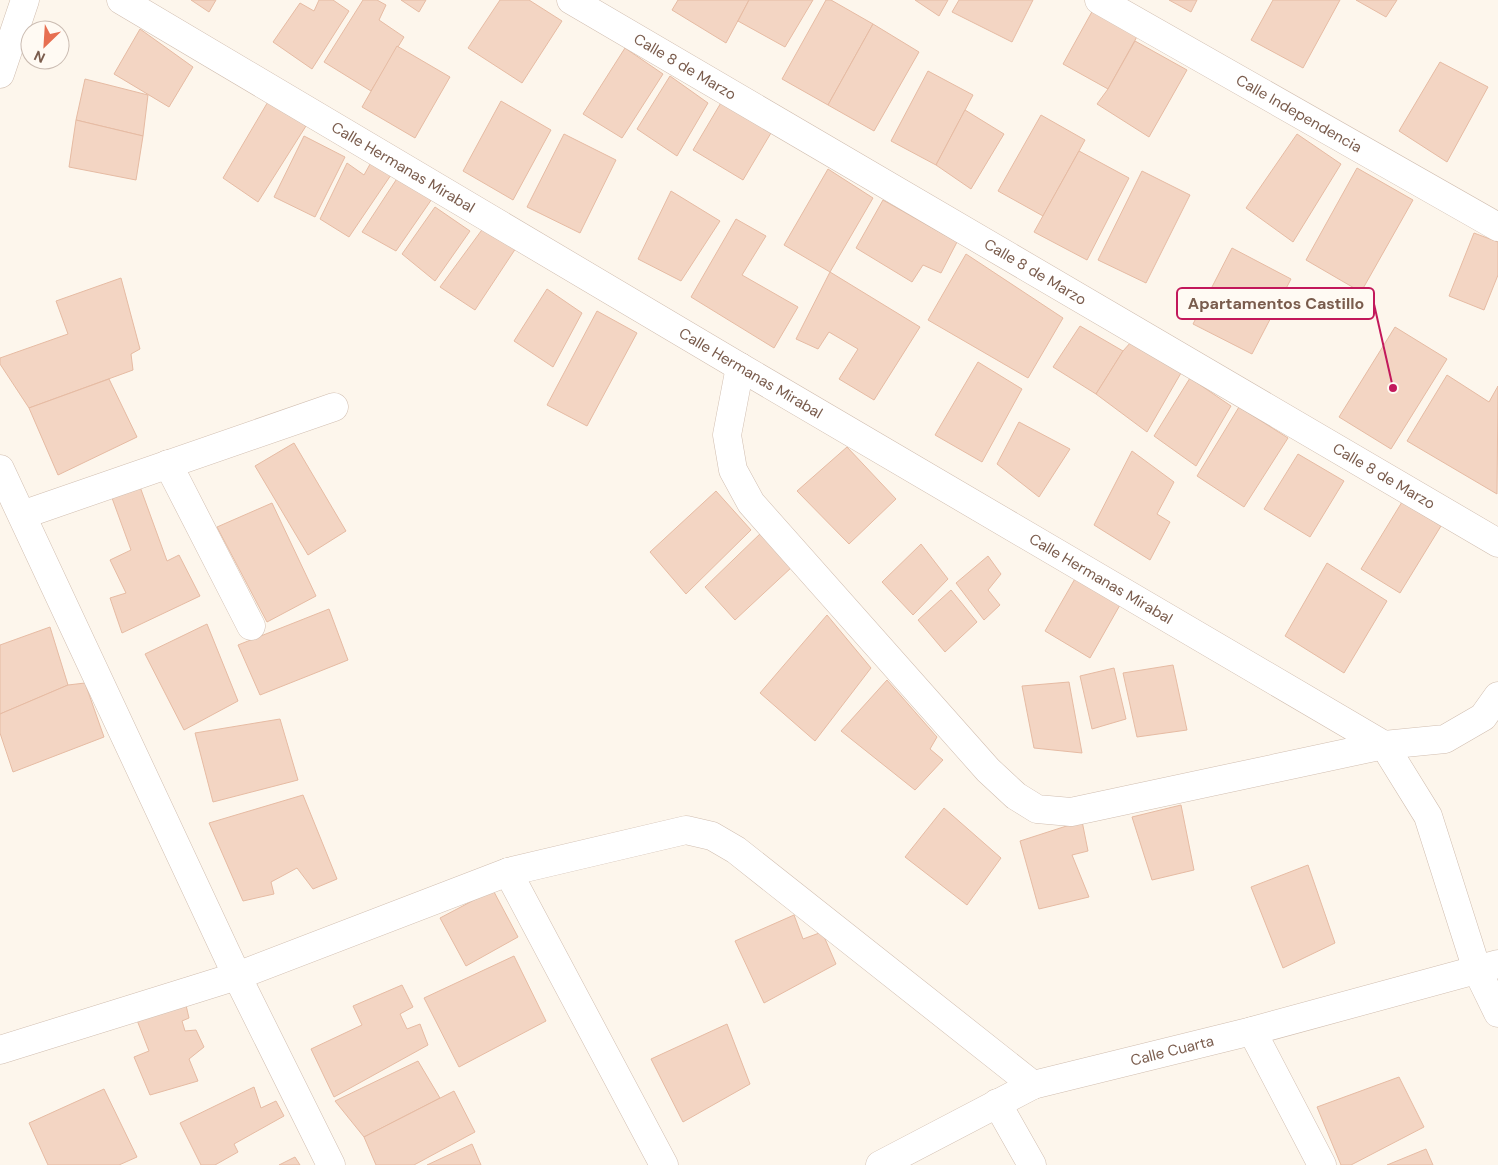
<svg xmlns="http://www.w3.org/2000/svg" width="1498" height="1165" viewBox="0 0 1498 1165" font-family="'DM Sans',sans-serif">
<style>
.building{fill:#f3d5c3;stroke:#e6bba3}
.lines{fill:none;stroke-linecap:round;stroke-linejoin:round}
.minor-casing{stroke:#d1beb0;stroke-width:29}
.minor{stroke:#fff;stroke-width:28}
.labels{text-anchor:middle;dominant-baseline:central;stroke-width:4.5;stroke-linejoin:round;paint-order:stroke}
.street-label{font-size:15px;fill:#7a5c4d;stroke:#fffaf3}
.leader{fill:none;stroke:#c2185b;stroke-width:2}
.callout-dot{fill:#c2185b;stroke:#fffaf3;stroke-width:2}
.callout{fill:#fffaf3;stroke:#c2185b;stroke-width:2}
.callout-label{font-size:16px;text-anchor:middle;font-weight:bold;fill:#7a5c4d}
</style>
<rect width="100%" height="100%" fill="#fdf6ec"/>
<!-- building -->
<g class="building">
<polygon points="191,0 216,0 209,12"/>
<polygon points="319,0 333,0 349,11 312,69 273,42 300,3 314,11"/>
<polygon points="363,0 377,0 386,5 379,20 404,37 371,91 324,62"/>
<polygon points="401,0 426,0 419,12"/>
<polygon points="500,0 529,0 562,21 522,83 468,48"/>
<polygon points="678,0 749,0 726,43 672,10"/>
<polygon points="749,0 813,0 785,47 738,21"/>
<polygon points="826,0 831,0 873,24 828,105 782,79"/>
<polygon points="915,0 948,0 939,16"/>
<polygon points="959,0 1033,0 1012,42 952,12"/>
<polygon points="1169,0 1197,0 1191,12"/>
<polygon points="1273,0 1340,0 1303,68 1251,40"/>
<polygon points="1356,0 1397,0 1386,17"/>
<polygon points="1094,8 1139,33 1108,89 1063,64"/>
<polygon points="873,24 919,52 874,131 828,105"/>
<polygon points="140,29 193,67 169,107 114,74"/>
<polygon points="1135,41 1187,70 1149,137 1097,104 1108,89"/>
<polygon points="397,46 450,77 415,138 362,107"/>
<polygon points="625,48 663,74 622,138 583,114"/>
<polygon points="1440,62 1488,87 1447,162 1399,131"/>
<polygon points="928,71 973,95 936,165 891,141"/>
<polygon points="670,76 708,103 677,156 637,129"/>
<polygon points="85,79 148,95 143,136 76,120"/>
<polygon points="269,100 306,126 258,202 223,178"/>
<polygon points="501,101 551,130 513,200 463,171"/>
<polygon points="722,101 771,133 743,180 693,150"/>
<polygon points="965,110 1004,134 971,189 936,165"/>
<polygon points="1041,115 1085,140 1043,216 998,191"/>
<polygon points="76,120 143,136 136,180 69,167"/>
<polygon points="564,134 616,160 580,233 527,207"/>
<polygon points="1297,134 1341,164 1293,242 1246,208"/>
<polygon points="304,136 345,157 315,217 274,197"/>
<polygon points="1079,151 1129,178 1087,260 1034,232"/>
<polygon points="374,157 393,172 349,237 320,219 347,163 364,175"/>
<polygon points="1357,168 1413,200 1361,292 1306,260"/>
<polygon points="828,169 873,198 830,272 784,245"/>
<polygon points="1142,171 1190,195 1146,283 1098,260"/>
<polygon points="400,174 434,196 396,251 362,232"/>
<polygon points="671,191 720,221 681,281 638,259"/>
<polygon points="883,200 957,242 941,273 923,265 912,282 856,248"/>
<polygon points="435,207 470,231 435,281 402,254"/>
<polygon points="736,219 766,236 742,275 798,307 774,348 691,297"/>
<polygon points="484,227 516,248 475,310 440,287"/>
<polygon points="1474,233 1498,242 1498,275 1484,310 1449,296"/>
<polygon points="1232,248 1291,279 1252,354 1193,324"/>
<polygon points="966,254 1063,318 1028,378 928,320"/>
<polygon points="830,272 920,327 874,400 839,379 858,349 829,332 818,349 796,339"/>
<polygon points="121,278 140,349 131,354 133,370 29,408 0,364 0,358 68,334 56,301"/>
<polygon points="547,289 582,313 553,367 514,341"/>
<polygon points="597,311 637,333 587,426 547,405"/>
<polygon points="1080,326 1123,351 1096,394 1053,367"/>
<polygon points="1395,327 1447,359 1391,449 1339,417"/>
<polygon points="1131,342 1181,373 1147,432 1096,394 1123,351"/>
<polygon points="978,362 1022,389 982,462 935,435"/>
<polygon points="1447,375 1489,402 1498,386 1497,494 1407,441"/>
<polygon points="1190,378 1231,406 1196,466 1154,436"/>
<polygon points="109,379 137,437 58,475 29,408"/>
<polygon points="1239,407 1288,438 1244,507 1197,476"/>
<polygon points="1019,422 1070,449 1039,497 997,464"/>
<polygon points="294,443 346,531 308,555 255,466"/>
<polygon points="847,447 896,499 849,544 797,491"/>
<polygon points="1132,451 1174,482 1157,514 1170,522 1150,560 1094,525"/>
<polygon points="1298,454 1344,481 1310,537 1264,509"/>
<polygon points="139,484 167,561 179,555 200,596 122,633 110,598 126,593 110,560 131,550 112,498"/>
<polygon points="716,491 751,530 686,594 650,552"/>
<polygon points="1402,502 1441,526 1400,593 1361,569"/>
<polygon points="272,503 316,596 267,622 217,527"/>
<polygon points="763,531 792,567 735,620 705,587"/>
<polygon points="921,544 948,579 913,615 882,582"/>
<polygon points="988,556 1001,574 988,590 1000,605 984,620 956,583"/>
<polygon points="1327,563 1387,601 1344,673 1285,636"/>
<polygon points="1076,577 1120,605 1090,658 1045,631"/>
<polygon points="951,590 977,622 945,652 918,620"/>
<polygon points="329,609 348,660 260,695 238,645"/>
<polygon points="827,615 871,668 815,741 760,693"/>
<polygon points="207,624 238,701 184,730 145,654"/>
<polygon points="50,627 68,685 0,714 0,645"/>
<polygon points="1173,665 1187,730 1137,737 1123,673"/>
<polygon points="1114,668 1126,719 1092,729 1080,676"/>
<polygon points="887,680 937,737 930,749 943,760 915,790 841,731"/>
<polygon points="1069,682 1082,753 1034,748 1022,686"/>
<polygon points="85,683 104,737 13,772 0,733 0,714 68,685"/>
<polygon points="280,719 298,780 213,802 195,733"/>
<polygon points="303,795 337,879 313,889 297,868 271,882 274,894 243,901 209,823"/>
<polygon points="1181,805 1194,870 1152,880 1132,817"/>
<polygon points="944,808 1001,858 967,905 905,857"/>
<polygon points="1082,821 1088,851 1072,855 1089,897 1039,909 1020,841"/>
<polygon points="1308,865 1335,943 1283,968 1251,887"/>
<polygon points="493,890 518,937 466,966 440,918"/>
<polygon points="794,915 803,939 822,932 836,964 764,1003 735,941"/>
<polygon points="514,956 546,1021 459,1067 424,998"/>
<polygon points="402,985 413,1007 400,1014 407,1029 420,1024 428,1045 334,1097 311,1049 362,1025 353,1006"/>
<polygon points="185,1001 189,1018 182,1021 185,1031 196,1030 204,1047 189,1059 198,1081 150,1095 134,1057 149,1051 135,1015"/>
<polygon points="727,1024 750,1084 683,1122 651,1059"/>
<polygon points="418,1061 440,1098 364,1137 335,1101"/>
<polygon points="1399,1077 1424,1127 1351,1165 1341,1165 1317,1107"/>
<polygon points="254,1087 261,1108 276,1101 284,1116 234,1144 238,1152 215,1165 201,1165 180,1123"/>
<polygon points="104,1089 137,1157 119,1165 48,1165 29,1123"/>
<polygon points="454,1091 475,1132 414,1165 376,1165 364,1137"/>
<polygon points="472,1144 481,1165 427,1165"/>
<polygon points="1426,1149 1433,1165 1387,1165"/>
<polygon points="295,1157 300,1165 279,1165"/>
</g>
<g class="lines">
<!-- minor casing -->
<g class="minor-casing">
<g id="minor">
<path id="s1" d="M121,0L740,367L1384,745L1428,816L1477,970L1498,1013"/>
<path id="s2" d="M571,0L1498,543"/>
<path id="s3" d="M1099,0L1498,227"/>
<polyline points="0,74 25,0"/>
<polyline points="740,367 727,435 733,470 751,503 988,770 1016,796 1037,809 1071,812 1384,745 1445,739 1483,717 1498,696"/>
<polyline points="168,464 251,626"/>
<polyline points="0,469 237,976 331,1165"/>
<polyline points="22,515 334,407"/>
<polyline points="508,872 664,1165"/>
<polyline points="1252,1031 1322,1165"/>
<polyline points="0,1050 237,976 508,872 686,830 712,836 736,850 1033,1085"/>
<polyline points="997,1103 1032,1165"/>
<path id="s4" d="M880,1165L1033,1085L1252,1031L1498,964"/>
</g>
</g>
<!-- minor -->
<use href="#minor" class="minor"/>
</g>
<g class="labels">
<!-- street labels -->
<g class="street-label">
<text stroke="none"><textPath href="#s2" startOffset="132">Calle 8 de Marzo</textPath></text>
<text stroke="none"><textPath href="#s3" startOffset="230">Calle Independencia</textPath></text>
<text stroke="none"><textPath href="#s1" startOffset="328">Calle Hermanas Mirabal</textPath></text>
<text stroke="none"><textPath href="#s2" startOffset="538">Calle 8 de Marzo</textPath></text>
<text stroke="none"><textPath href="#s1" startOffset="732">Calle Hermanas Mirabal</textPath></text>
<text stroke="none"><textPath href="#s2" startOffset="942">Calle 8 de Marzo</textPath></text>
<text stroke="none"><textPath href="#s1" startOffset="1138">Calle Hermanas Mirabal</textPath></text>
<text stroke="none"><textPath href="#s4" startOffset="316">Calle Cuarta</textPath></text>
</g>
</g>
<!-- callouts -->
<path class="leader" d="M1393 388L1374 304"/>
<circle class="callout-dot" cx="1393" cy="388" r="5"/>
<rect class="callout" x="1177" y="288" width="197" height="31" rx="5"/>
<g class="callout-label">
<text x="1276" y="309">Apartamentos Castillo</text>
</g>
<!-- north arrow -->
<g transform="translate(45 45) rotate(205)"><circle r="24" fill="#fffaf3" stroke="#cabbb1"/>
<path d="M0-4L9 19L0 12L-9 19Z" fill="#e76f51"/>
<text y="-8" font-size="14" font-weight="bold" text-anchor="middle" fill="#7a5c4d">N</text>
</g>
</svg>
